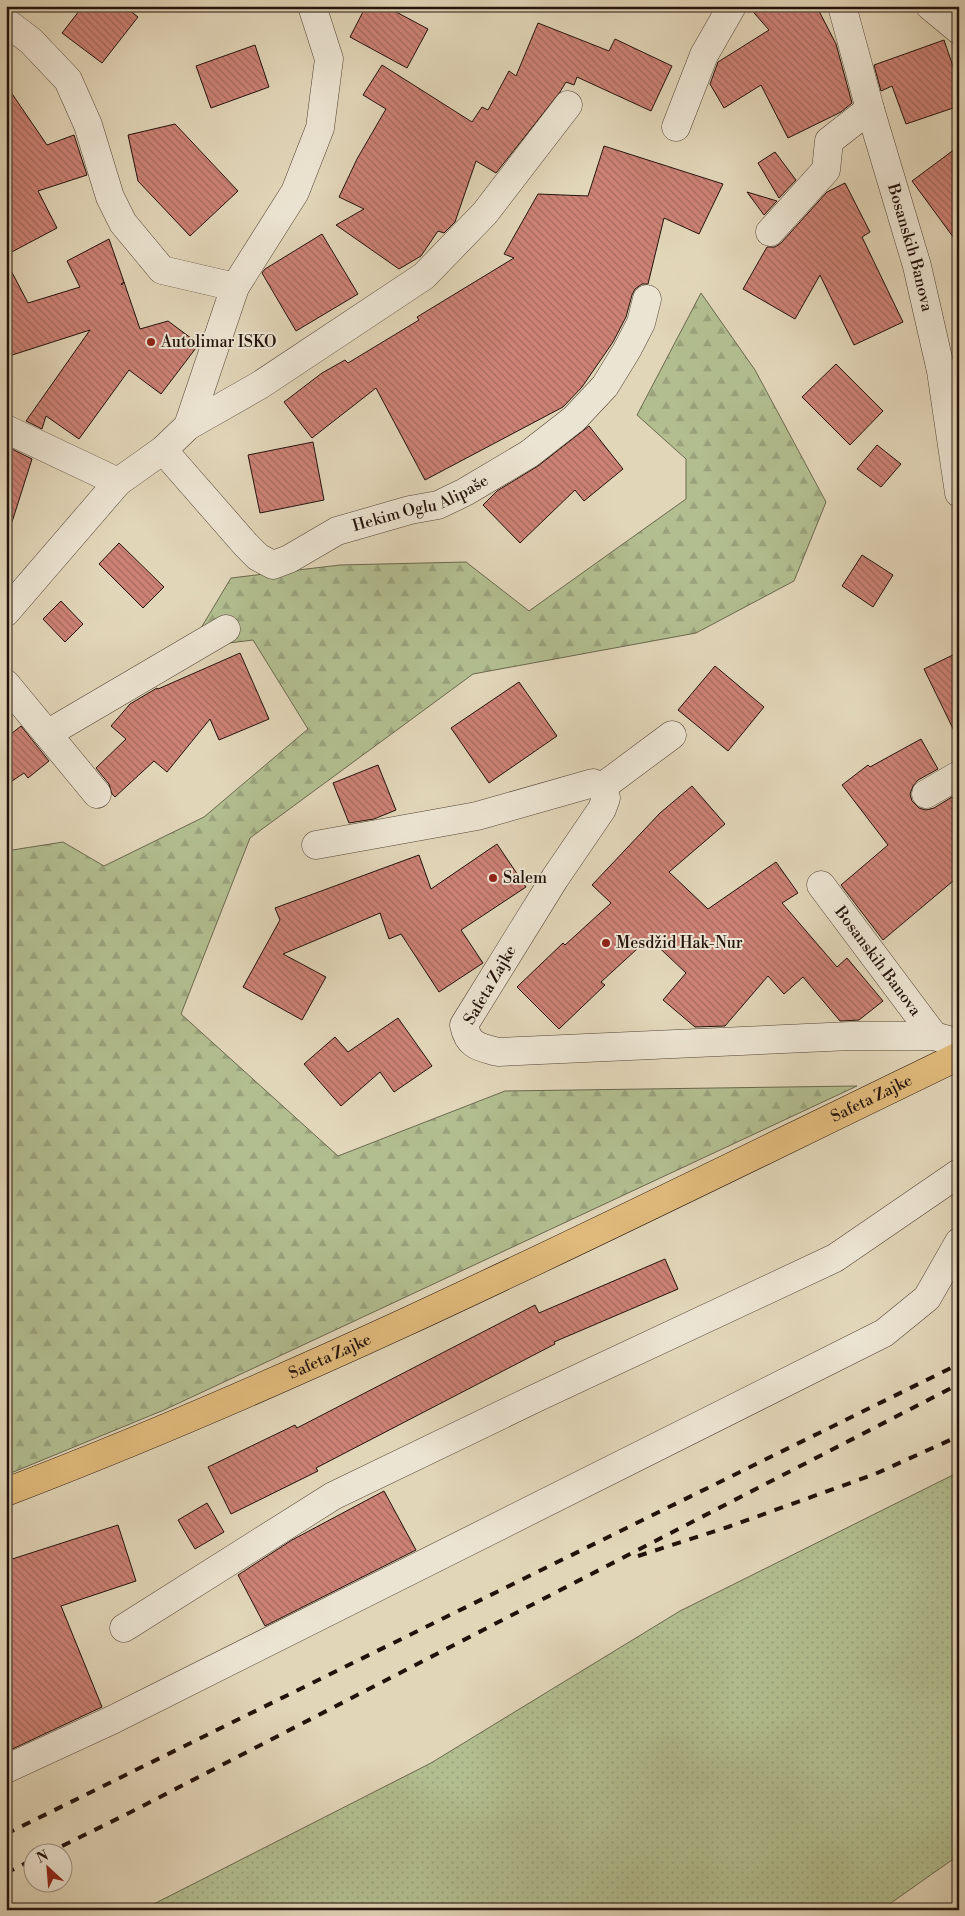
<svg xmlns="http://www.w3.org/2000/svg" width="965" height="1916" viewBox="0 0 965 1916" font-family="'Libre Bodoni',serif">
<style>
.grass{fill:url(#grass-dots);stroke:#6a684e}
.forest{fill:url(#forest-firs);stroke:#6a684e}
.building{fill:url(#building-back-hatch);stroke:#23120b}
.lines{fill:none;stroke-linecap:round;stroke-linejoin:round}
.minor-casing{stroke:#534336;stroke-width:29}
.major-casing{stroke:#23120b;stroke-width:29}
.minor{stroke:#ece4d2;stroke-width:28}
.major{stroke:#e1bb7c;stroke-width:28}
.rail{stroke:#23120b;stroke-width:4;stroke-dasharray:9 9;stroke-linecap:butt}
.poi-dot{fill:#8f2418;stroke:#ece4d2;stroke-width:2}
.labels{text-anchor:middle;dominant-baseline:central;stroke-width:4;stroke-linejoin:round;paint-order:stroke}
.street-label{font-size:16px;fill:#23120b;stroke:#ece4d2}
.poi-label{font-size:16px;fill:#23120b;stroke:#ece4d2;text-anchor:start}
</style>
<defs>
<pattern id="grass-dots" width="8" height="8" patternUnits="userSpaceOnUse" patternTransform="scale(1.25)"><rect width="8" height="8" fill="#b2be90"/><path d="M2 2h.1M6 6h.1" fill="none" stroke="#99a27b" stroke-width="1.8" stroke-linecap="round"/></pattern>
<pattern id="forest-firs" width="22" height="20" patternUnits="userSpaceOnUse" patternTransform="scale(1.25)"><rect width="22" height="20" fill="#b2be90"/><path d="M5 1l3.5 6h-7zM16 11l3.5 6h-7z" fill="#99a27b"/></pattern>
<pattern id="building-back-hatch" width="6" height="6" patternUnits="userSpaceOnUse" patternTransform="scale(1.25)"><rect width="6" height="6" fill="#cd8276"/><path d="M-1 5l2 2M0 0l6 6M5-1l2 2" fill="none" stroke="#a6695f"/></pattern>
</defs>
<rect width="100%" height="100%" fill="#e2d6b9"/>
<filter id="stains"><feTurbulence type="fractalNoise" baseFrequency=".004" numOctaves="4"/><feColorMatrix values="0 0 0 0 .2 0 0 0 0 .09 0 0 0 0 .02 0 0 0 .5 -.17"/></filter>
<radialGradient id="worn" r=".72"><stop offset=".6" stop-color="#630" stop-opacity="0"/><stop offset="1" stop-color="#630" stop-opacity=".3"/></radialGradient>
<!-- grass -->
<polygon class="grass" points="959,1472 959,1855 881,1910 142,1910 431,1763 680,1611"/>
<!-- forest -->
<polygon class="forest" points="701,293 755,370 826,502 794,581 696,633 473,674 250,838 181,1014 338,1156 505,1091 857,1086 164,1410 6,1475 6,851 63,842 104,866 204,817 308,729 253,640 189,648 231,578 340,565 466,562 529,611 686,499 686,459 637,415"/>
<!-- building -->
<g class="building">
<polygon points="83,6 124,6 138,17 102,63 62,33"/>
<polygon points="366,6 385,6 428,29 407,68 350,37"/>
<polygon points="748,6 814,6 820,13 836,44 852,103 841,112 788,138 761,85 724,108 710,84 718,62 769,30"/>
<polygon points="538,23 609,51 615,39 672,66 651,111 577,77 574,85 566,82 560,92 496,173 476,161 455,222 444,233 438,231 421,256 399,269 336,225 364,209 339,197 357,159 386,109 363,95 382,65 472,122 482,107 488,110 509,71 516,76"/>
<polygon points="944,40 959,84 959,106 906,124 892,86 881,91 874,65"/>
<polygon points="255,45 269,87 211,108 196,66"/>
<polygon points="6,85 47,145 74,135 87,175 38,191 57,228 6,255"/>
<polygon points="175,124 238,191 190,236 138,181 128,135"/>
<polygon points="604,146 723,184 699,234 664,218 648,284 642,284 635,289 632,295 626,317 613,342 582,387 563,407 425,480 376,388 312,438 284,402 322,373 345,360 348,363 419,320 417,317 514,258 504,254 538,194 588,196"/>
<polygon points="959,146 959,245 912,181"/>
<polygon points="775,152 796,180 779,198 758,163"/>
<polygon points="845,183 870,232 862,237 903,322 854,345 820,275 795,319 743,289 767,247 775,247 781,243 827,192"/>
<polygon points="747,192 777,201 764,215"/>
<polygon points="322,234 358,294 296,331 262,273 265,269"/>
<polygon points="109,239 124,282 121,284 122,285 124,282 140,329 168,321 199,344 161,394 129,370 79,439 46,416 42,429 26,421 90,330 6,357 6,261 28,303 80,287 67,261"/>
<polygon points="836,364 883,411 850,445 802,397"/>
<polygon points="589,426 623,469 584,501 575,490 520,543 483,505 497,491 538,466"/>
<polygon points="313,442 324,500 260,513 248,455"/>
<polygon points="877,445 901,464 881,487 857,469"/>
<polygon points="6,446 32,459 12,522 6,521"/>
<polygon points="119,543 164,587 143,608 99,564"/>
<polygon points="862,555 893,575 873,607 842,586"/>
<polygon points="61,601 83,624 65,642 43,619"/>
<polygon points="959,652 959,741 924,669"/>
<polygon points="240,653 269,719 219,740 210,719 167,772 154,761 115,797 112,794 109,784 96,768 126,739 111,726 130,704 157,688 158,689"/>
<polygon points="715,666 764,707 728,751 678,710"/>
<polygon points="519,682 557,736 489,783 451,728"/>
<polygon points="21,726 49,761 28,778 24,773 6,785 6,738"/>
<polygon points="921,739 938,769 918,780 913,786 910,794 912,801 919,808 926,810 934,808 952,797 959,809 959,876 883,940 841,885 888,845 842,785 868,765 870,767"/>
<polygon points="378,765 396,810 374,819 349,823 333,783"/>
<polygon points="692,786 725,824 669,872 708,909 776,862 798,893 782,903 837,967 847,958 883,1001 859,1020 840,1021 803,977 784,994 768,976 725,1026 695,1027 663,1000 686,973 649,938 601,982 605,985 559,1029 517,987 563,943 565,945 611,903 592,885 660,813"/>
<polygon points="497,844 526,887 461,930 483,963 439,992 401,934 389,939 380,913 283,954 326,977 302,1020 243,987 280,920 275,908 419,855 431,889"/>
<polygon points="398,1018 432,1066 394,1092 380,1072 341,1106 304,1064 335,1037 348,1052"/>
<polygon points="665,1259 678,1289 554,1342 555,1344 316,1468 318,1471 231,1514 208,1467 295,1425 297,1428 535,1305 539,1313"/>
<polygon points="384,1491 416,1550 265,1626 238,1575 292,1540"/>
<polygon points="207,1503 224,1532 195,1549 178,1520"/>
<polygon points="118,1525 136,1581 61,1606 102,1707 6,1752 6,1561"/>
</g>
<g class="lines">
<!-- minor casing -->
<g class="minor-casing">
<g id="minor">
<path id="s1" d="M842,6L870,109L917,266L941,371L959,493"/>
<polyline points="930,6 959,30"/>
<polyline points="6,22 31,41 68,80 88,125 110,197 123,223 162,270 235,287"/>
<polyline points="676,127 704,55 732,6"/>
<polyline points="770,232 826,170 829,141 870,109"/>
<polyline points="188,426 260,385 424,276 485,213 568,105"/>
<polyline points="6,429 118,482"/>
<path id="s2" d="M163,450L246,545L258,557L273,565L289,559L337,531L410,510L438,505L465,492L529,454L574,419L605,386L627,350L641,323L647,299"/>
<polyline points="6,612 118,482 163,450 188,426 235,287 295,192 320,128 329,59 312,6"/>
<polyline points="6,684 97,794"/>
<polyline points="47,734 226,629"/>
<polyline points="602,787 672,735"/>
<polyline points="926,794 959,775"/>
<path d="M316,845L477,816L593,783L602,787L606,798L602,809L555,878L464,1025C468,1046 479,1047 498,1052L851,1036H934L959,1043"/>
<path id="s3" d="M821,885L934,1036"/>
<polyline points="124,1628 333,1496 534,1399 835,1258 959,1173"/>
<polyline points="6,1769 112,1720 884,1333 927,1298 959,1242"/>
</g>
</g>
<!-- major casing -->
<g class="major-casing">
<g id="major">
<path id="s4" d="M6,1492C333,1367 644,1208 959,1056"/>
</g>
</g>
<!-- minor -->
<use href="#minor" class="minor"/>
<!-- major -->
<use href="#major" class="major"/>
<!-- rail -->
<g class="rail">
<polyline points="638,1556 728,1527 875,1474 959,1436"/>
<polyline points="6,1834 959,1364"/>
<polyline points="46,1854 129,1813 959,1384"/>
<polyline points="6,1873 32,1860"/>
</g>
</g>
<!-- markers -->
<g class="poi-dot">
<circle cx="151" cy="342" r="5"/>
<circle cx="493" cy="878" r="5"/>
<circle cx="606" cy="943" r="5"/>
</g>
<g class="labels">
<!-- street labels -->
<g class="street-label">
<text stroke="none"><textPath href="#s1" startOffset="251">Bosanskih Banova</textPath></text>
<text stroke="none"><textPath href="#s2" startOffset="321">Hekim Oglu Alipaše</textPath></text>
<text stroke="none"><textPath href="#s3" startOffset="95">Bosanskih Banova</textPath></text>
<text transform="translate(490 985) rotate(-60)">Safeta Zajke</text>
<text stroke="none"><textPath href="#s4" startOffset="951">Safeta Zajke</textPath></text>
<text stroke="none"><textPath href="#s4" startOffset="351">Safeta Zajke</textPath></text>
</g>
<!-- poi labels -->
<g class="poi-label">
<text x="161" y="342">Autolimar ISKO</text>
<text x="503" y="878">Salem</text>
<text x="616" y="943">Mesdžid Hak-Nur</text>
</g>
</g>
<!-- margin -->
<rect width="965" height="1916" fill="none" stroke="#e2d6b9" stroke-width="25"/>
<rect x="8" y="8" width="950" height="1901" fill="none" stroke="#23120b" stroke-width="2.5"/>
<rect x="12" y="12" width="940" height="1891" fill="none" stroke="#23120b"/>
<!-- north arrow -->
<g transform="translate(48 1868) rotate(334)"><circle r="24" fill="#ece4d2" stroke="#9c9082"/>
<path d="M0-4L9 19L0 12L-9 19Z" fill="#8f2418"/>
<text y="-8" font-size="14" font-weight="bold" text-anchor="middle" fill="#23120b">N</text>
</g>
<rect width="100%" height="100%" filter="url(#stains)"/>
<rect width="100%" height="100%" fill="url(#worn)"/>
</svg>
